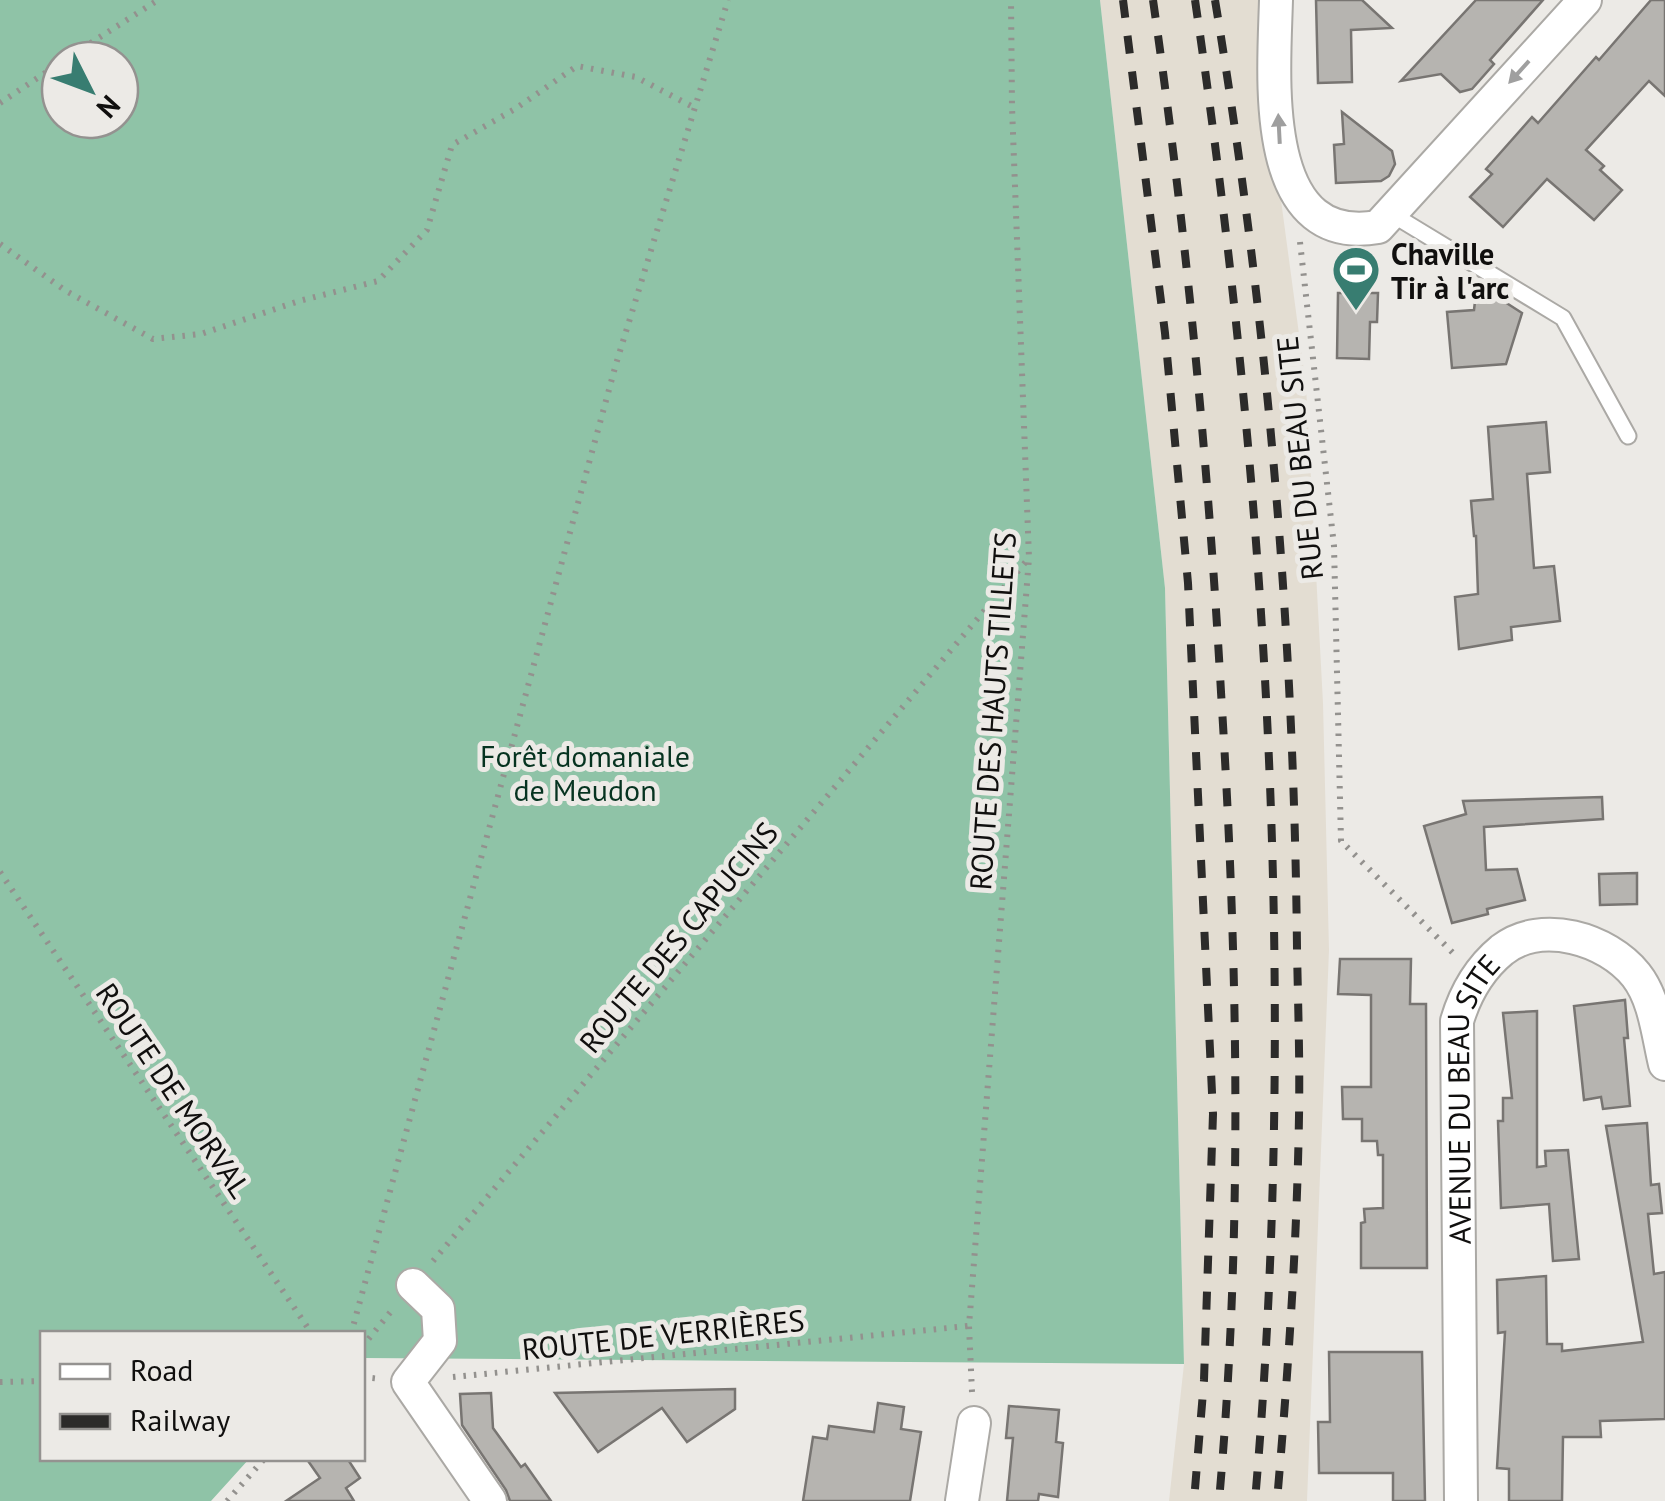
<svg xmlns="http://www.w3.org/2000/svg" width="1665" height="1501" viewBox="0 0 1665 1501" font-family="'PT Sans',sans-serif">
<style>
.built{fill:#e3ddd2}
.forest{fill:#8fc3a7;fill-rule:evenodd}
.building{fill:#b6b4b0;stroke:#787572;stroke-width:2.5}
.lines{fill:none;stroke-linecap:round;stroke-linejoin:round}
.lane-casing{stroke:#aba9a5;stroke-width:19}
.street-casing{stroke:#aba9a5;stroke-width:36}
.path{stroke:#93918e;stroke-width:6;stroke-dasharray:2.5 8;stroke-linecap:butt}
.lane{stroke:#fff;stroke-width:15}
.street{stroke:#fff;stroke-width:32}
.rail{stroke:#2c2b2a;stroke-width:8;stroke-dasharray:18 18;stroke-linecap:butt}
.oneway{fill:#9f9f9f}
.labels{text-anchor:middle;dominant-baseline:central;stroke-width:10;stroke-linejoin:round;paint-order:stroke}
.poi-label{font-size:30px;font-weight:bold;fill:#100f0e;stroke:#eceae6;text-anchor:start}
.street-label{font-size:30px;fill:#100f0e;stroke:#eceae6}
.park-label{font-size:30px;fill:#063320;stroke:#eceae6}
</style>
<rect width="100%" height="100%" fill="#eceae6"/>
<!-- built -->
<polygon class="built" points="1100,0 1260,0 1264,74 1306,386 1323,703 1329,950 1307,1501 1169,1501 1184,1364 1165,588"/>
<!-- forest -->
<path class="forest" d="M0,0H1100L1165,588L1184,1364L363,1358L362,1334H42V1458L249,1459L211,1501H0ZM60,60H120V120H60Z"/>
<!-- building -->
<g class="building">
<polygon points="1316,0 1362,0 1392,28 1351,30 1352,82 1318,83"/>
<polygon points="1476,0 1543,0 1490,60 1494,64 1472,89 1460,92 1441,74 1401,81"/>
<polygon points="1651,0 1665,0 1665,96 1649,81 1586,150 1604,166 1600,170 1622,190 1594,220 1547,179 1503,227 1470,197 1492,174 1486,169 1532,117 1538,123 1596,57 1599,60"/>
<polygon points="1342,112 1392,151 1395,164 1389,176 1381,181 1336,183 1334,145 1344,144"/>
<polygon points="1477,284 1522,313 1506,364 1452,368 1447,312 1474,310"/>
<polygon points="1338,293 1378,293 1377,322 1370,322 1369,359 1337,358"/>
<polygon points="1546,422 1550,472 1527,474 1534,568 1554,566 1560,621 1511,627 1512,640 1459,649 1455,597 1478,594 1476,536 1474,536 1471,501 1493,499 1488,427"/>
<polygon points="1602,797 1603,819 1484,827 1486,870 1517,869 1525,900 1487,909 1488,914 1452,923 1424,826 1466,814 1463,801"/>
<polygon points="1637,873 1637,904 1600,905 1599,874"/>
<polygon points="1340,959 1411,959 1410,1004 1426,1004 1427,1268 1361,1268 1361,1223 1365,1222 1364,1209 1383,1208 1383,1155 1378,1155 1377,1141 1362,1141 1362,1119 1343,1119 1342,1087 1371,1087 1371,995 1338,994"/>
<polygon points="1625,1000 1628,1038 1624,1038 1630,1106 1603,1109 1601,1097 1584,1100 1574,1006"/>
<polygon points="1537,1011 1537,1167 1546,1166 1545,1151 1568,1150 1579,1259 1553,1261 1549,1204 1501,1208 1498,1121 1503,1121 1503,1098 1512,1098 1503,1013"/>
<polygon points="1647,1123 1651,1185 1659,1184 1662,1213 1648,1214 1654,1274 1665,1272 1665,1419 1600,1421 1601,1437 1563,1437 1562,1501 1509,1501 1509,1469 1497,1468 1505,1332 1498,1333 1497,1280 1546,1276 1547,1344 1562,1344 1562,1351 1643,1342 1606,1126"/>
<polygon points="1329,1352 1422,1352 1425,1501 1393,1501 1393,1473 1319,1473 1318,1422 1330,1422"/>
<polygon points="735,1389 735,1409 687,1442 662,1408 598,1452 555,1393"/>
<polygon points="491,1393 493,1428 521,1467 525,1464 551,1501 510,1501 506,1490 462,1425 460,1394"/>
<polygon points="878,1403 904,1407 901,1429 921,1432 910,1501 803,1501 813,1437 827,1439 829,1426 874,1432"/>
<polygon points="1009,1406 1059,1410 1056,1442 1063,1443 1058,1497 1039,1494 1038,1501 1007,1501 1013,1438 1006,1438"/>
<polygon points="306,1458 347,1458 360,1478 346,1488 354,1501 286,1501 320,1478"/>
</g>
<g class="lines">
<!-- lane casing -->
<g class="lane-casing">
<polyline id="lane" points="1390,213 1563,318 1628,436"/>
</g>
<!-- street casing -->
<g class="street-casing">
<g id="street">
<path d="M1276,0C1274,75 1258,248 1378,227L1585,0"/>
<polyline points="413,1285 438,1309 440,1341 408,1382 490,1501"/>
<polyline points="962,1501 974,1423"/>
<path id="s1" d="M1461,1501L1457,1021C1465,994 1479,969 1502,950C1542,919 1607,939 1636,975C1655,999 1658,1035 1665,1064"/>
</g>
</g>
<!-- path -->
<g class="path">
<polyline points="64,60 158,0"/>
<polyline points="0,103 60,63"/>
<polyline points="1300,242 1334,546 1341,841 1455,955"/>
<polyline points="0,244 66,291 153,339 201,334 299,301 378,281 427,230 452,145 515,109 577,66 636,77 695,108"/>
<polyline points="0,872 312,1334"/>
<polyline points="433,1261 1029,558"/>
<polyline points="351,1334 616,364 728,0"/>
<polyline points="362,1347 393,1309"/>
<polyline points="362,1377 381,1379"/>
<polyline points="453,1377 968,1326"/>
<polyline points="0,1382 42,1381"/>
<polyline points="972,1392 969,1326 1029,558 1012,107 1011,0"/>
<polyline points="227,1501 265,1458"/>
</g>
<!-- lane -->
<use href="#lane" class="lane"/>
<!-- street -->
<use href="#street" class="street"/>
<!-- rail -->
<g class="rail">
<polyline points="1123,0 1165,333 1188,583 1213,1114 1204,1380 1194,1501"/>
<path d="M1153,0C1186,230 1208,461 1221,692C1238,962 1243,1232 1219,1501"/>
<path d="M1195,0C1268,496 1298,1001 1255,1501"/>
<path d="M1215,0C1267,314 1294,631 1297,949C1298,1005 1300,1060 1299,1116C1297,1244 1288,1373 1277,1501"/>
</g>
</g>
<!-- one-way arrows -->
<defs><path id="oneway-solid" d="M-6-.8H1V-3.2L6.5 0L1 3.2V.8H-6Z" transform="scale(2.5)"/></defs>
<g class="oneway">
<use href="#oneway-solid" transform="translate(1519 72) rotate(132)"/>
<use href="#oneway-solid" transform="translate(1279 129) rotate(-93)"/>
</g>
<!-- icons -->
<defs>
<g id="stadium-pin" transform="scale(2.5)"><path d="M0 17L-7.5 6A9.5 9.5 0 1 1 7.5 6Z" fill="#387d71" stroke="#eceae6"/><path d="M0-5a6.5 5 0 1 0 0 10a6.5 5 0 1 0 0-10ZM-3.5-1.8h7v3.6h-7Z" fill="#fff"/></g>
</defs>
<g fill-rule="evenodd">
<use href="#stadium-pin" x="1356" y="270"/>
</g>
<g class="labels">
<!-- poi labels -->
<g class="poi-label">
<text x="1391" y="253">Chaville<tspan x="1391" dy="34">Tir à l'arc</tspan></text>
</g>
<!-- street labels -->
<g class="street-label">
<text transform="translate(1299 458) rotate(-96)">RUE DU BEAU SITE</text>
<text transform="translate(992 711) rotate(-86)">ROUTE DES HAUTS TILLETS</text>
<text transform="translate(678 937) rotate(-50)">ROUTE DES CAPUCINS</text>
<text transform="translate(174 1090) rotate(56)">ROUTE DE MORVAL</text>
<text stroke="none"><textPath href="#s1" startOffset="405">AVENUE DU BEAU SITE</textPath></text>
<text transform="translate(663 1334) rotate(-6)">ROUTE DE VERRIÈRES</text>
</g>
<!-- park labels -->
<g class="park-label">
<text x="585" y="755">Forêt domaniale<tspan x="585" dy="34">de Meudon</tspan></text>
</g>
</g>
<!-- legend -->
<rect x="40" y="1331" width="325" height="130" fill="#eceae6" stroke="#949290" stroke-width="2.5"/>
<rect x="60" y="1364" width="50" height="15" fill="#ffffff" stroke="#949290" stroke-width="2.5"/>
<text x="130" y="1381" font-size="30" fill="#100f0e">Road</text>
<rect x="60" y="1414" width="50" height="15" fill="#2c2b2a" stroke="#949290" stroke-width="2.5"/>
<text x="130" y="1431" font-size="30" fill="#100f0e">Railway</text>
<!-- north arrow -->
<g transform="translate(90 90) rotate(132)"><circle r="48" fill="#eceae6" stroke="#949290" stroke-width="2.5"/>
<path d="M0-8L18 38L0 25L-18 38Z" fill="#387d71"/>
<text y="-15" font-size="28" font-weight="bold" text-anchor="middle" fill="#100f0e">N</text>
</g>
</svg>
